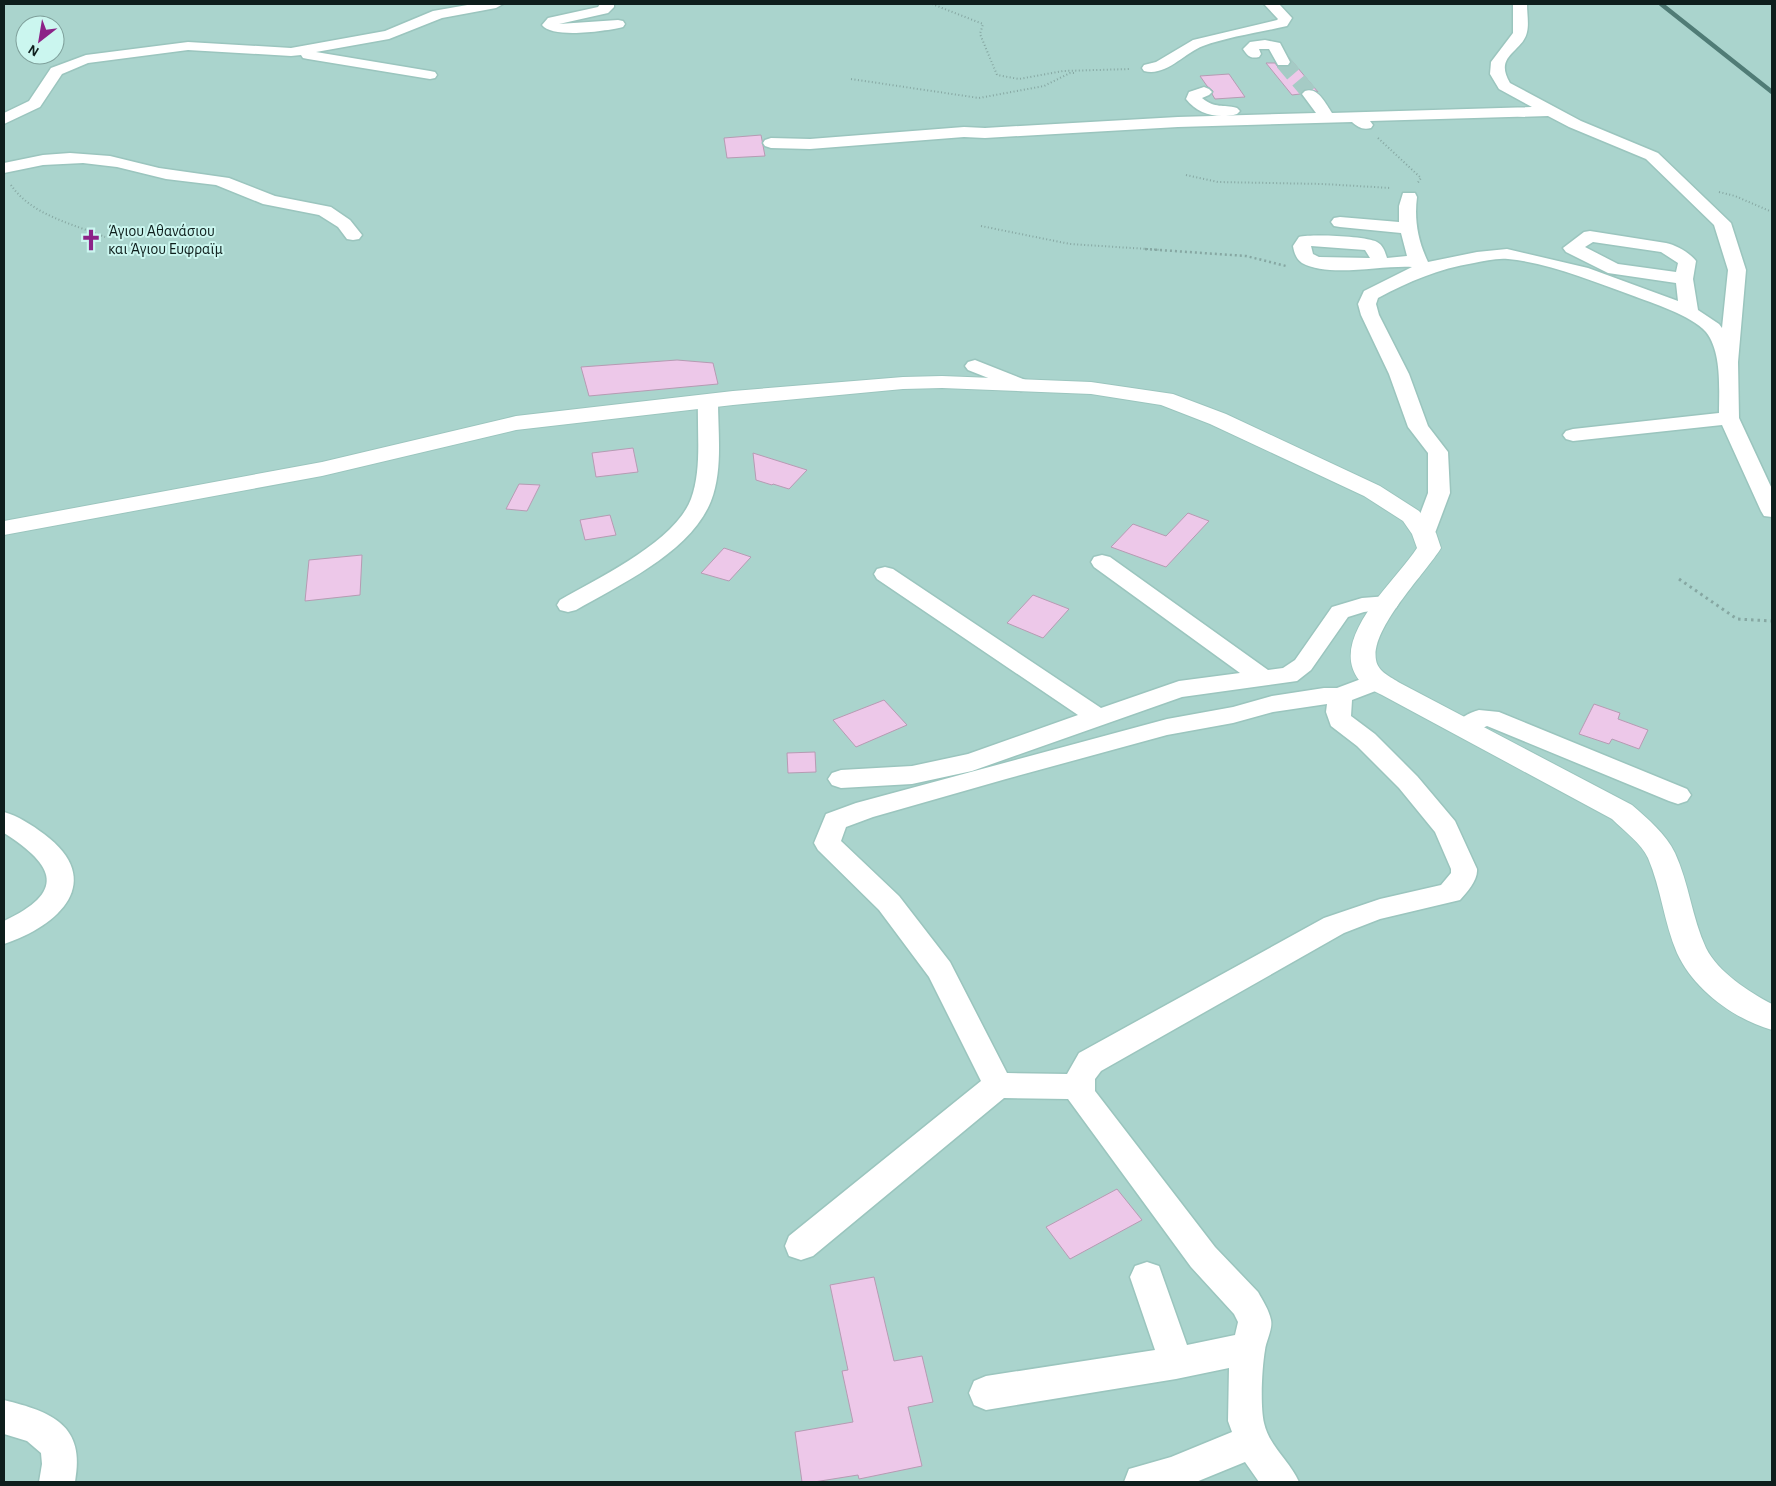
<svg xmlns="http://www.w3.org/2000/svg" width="1776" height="1486" viewBox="0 0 1776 1486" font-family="'Alegreya Sans',sans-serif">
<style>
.green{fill:#aad4cd;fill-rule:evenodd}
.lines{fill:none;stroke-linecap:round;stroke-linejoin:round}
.stream{stroke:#507c76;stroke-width:4.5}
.building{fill:#edc8e9;stroke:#b69bb3}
.minor-tunnel{stroke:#a5cbc5;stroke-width:16;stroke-dasharray:16 8;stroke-linecap:butt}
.minor-casing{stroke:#9bc5be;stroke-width:3}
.major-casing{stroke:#9bc5be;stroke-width:2}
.path-far2{stroke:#86a7a2;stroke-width:2;stroke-dasharray:1 2.5;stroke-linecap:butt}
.path-far1{stroke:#86a7a2;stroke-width:2.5;stroke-dasharray:2 3;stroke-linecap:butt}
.path{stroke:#86a7a2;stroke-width:3;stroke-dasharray:2.5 4;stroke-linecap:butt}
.minor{fill:#fff;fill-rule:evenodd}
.major{fill:#fff;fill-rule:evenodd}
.labels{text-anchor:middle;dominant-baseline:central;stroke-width:4;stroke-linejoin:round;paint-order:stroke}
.far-poi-label{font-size:16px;fill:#0e1e1c;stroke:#cbf6ef;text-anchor:start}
</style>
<rect width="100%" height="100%" fill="#cbf6ef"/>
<!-- green -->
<path class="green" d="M4,4H1772V1482H4ZM25,25H55V55H25Z"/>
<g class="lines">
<!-- stream -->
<polyline class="stream" points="1661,4 1772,92"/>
</g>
<!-- building -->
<g class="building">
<polygon points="1292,61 1318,92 1309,89 1304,90 1300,94 1292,95 1266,63 1275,63 1278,67 1288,67"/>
<polygon points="1229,74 1245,97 1215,99 1212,94 1213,91 1207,86 1200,76"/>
<polygon points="761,135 765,156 727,158 724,138"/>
<polygon points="677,360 713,363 718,384 589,396 581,367"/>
<polygon points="633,448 638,472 596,477 592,453"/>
<polygon points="753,453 807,470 789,489 773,484 772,485 756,480"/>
<polygon points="519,484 540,485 527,511 506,509"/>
<polygon points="1188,513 1209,521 1166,567 1111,547 1133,524 1166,536"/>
<polygon points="610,515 616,535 585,540 580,520"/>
<polygon points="724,548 751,557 729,581 701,573"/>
<polygon points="362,555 360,595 305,601 309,560"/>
<polygon points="1033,595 1069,609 1043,638 1007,623"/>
<polygon points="884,700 907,725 856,747 833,720"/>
<polygon points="1594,704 1620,713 1618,719 1648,730 1639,749 1612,739 1609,744 1579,734"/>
<polygon points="815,752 816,772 788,773 787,753"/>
<polygon points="1117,1189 1142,1220 1070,1259 1046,1227"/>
<polygon points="874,1277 894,1361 922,1356 933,1402 908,1407 922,1466 859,1479 858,1475 814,1482 802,1482 795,1432 853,1422 842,1371 848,1370 830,1285"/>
</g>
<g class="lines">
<!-- minor-tunnel -->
<polyline class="minor-tunnel" points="1283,62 1310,94"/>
<!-- minor casing -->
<g class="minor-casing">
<g id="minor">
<polygon points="473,4 503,4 496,8 442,18 389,39 316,52 430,71 435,72 437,75 435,78 430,79 308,59 303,58 301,55 291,56 188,50 88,63 62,74 40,107 4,124 4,113 29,101 51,68 86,55 188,42 291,48 385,31 433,11"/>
<path d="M600,4H614V7L608,13L559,24L618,20L623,21L625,24L623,27C607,31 552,39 542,25L548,18L598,7Z"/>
<path d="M1264,4H1279L1292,18L1287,26C1262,32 1227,37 1203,46C1184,53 1166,77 1144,71L1142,68L1144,65L1156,62L1193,40L1277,20L1278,19Z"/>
<path d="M1513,4H1527C1527,13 1529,24 1527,32C1523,52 1493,55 1510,83L1581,121L1658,153L1731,223L1746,270L1738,362L1739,418L1772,489V517L1764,516L1761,511L1722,425L1573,441L1566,439L1563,435L1566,431L1573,429L1719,413C1719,389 1722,352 1706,332C1691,315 1652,303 1631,295C1592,281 1549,263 1508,259C1496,258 1485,261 1474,263C1438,269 1410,281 1378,298L1376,304L1379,315L1409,374L1428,426L1448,452L1450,493L1435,533L1432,538L1424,540L1416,538L1413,533L1428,493V453L1408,427L1389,374L1361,315L1358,304L1364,291L1412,267C1382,265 1329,278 1302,263C1296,259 1294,252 1293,246L1299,237C1312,234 1365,236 1377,242C1383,245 1385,252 1387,258L1407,256L1401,233L1340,227L1334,226L1331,222L1334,218L1340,217L1399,222V206L1403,193H1415L1417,197C1414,220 1418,241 1428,262L1477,252L1507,249L1588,268L1678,301L1676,283L1608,273L1566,252L1563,248L1584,232L1590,231L1666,243C1676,245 1690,253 1696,261L1693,279L1698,310L1719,324L1722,328L1728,270L1714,225L1646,159L1569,127L1548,116L1370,121L1373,125L1371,128C1362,130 1358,127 1352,122L1178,127L985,138L964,137L810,149L771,148L765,146L763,143L765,140L771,138L810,139L964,127L985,128L1178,117L1316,113L1302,94L1305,91C1318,87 1325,103 1332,113L1532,107L1499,89L1490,74L1491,62L1513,33ZM1593,242L1661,252L1678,263L1676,272L1618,264L1585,247ZM1311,246L1365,250L1370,258L1319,257L1313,254Z"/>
<path d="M1265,40L1280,43L1290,62L1288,65H1278L1269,49H1259L1261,54L1259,57C1250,59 1248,56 1243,49L1250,42Z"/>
<path d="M1204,87L1209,89L1212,92L1209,95L1202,98C1216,109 1222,104 1237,108L1240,111L1237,114C1219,119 1198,115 1186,99L1189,92Z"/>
<polygon points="70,153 110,156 159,168 229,178 275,196 331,207 350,220 362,235 359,239 353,240 347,239 338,227 319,215 263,204 216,185 166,179 117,167 83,163 43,165 4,173 4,163 43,155"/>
<polygon points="975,360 1028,381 1031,385 1028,389 1021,391 968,370 965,366 968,362"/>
<path d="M708,395L715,397L718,401C718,433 723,470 711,501C691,552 621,584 576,610L568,612L560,610L557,605L560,600C598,578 675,542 691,499C702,469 697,433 698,401L701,397Z"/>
<polygon points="1102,555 1110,557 1268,670 1283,668 1295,660 1332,607 1362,598 1388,596 1396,598 1399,603 1396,608 1364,612 1348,617 1311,670 1297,681 1182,697 972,771 912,784 841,788 832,785 828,779 832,773 841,770 912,766 968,754 1078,715 877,579 874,574 877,569 885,567 893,569 1101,708 1179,681 1240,673 1094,567 1091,562 1094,557"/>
<path d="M1377,673L1386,675L1389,681L1386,687L1352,700L1351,716L1375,734L1417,776L1455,821L1477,869C1478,880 1467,892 1460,900L1380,919L1344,933L1101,1071L1095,1079V1091L1215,1247L1258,1292C1263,1301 1269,1310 1271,1320C1273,1329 1266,1341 1265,1350C1262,1368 1260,1405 1264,1423C1269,1446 1290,1461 1299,1482H1259L1245,1462L1196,1482H1124L1129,1469L1171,1457L1232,1432L1228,1421L1229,1368L1176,1379L986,1410L974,1405L969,1393L974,1381L986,1376L1155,1350L1130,1277L1135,1266L1147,1262L1159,1266L1187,1345L1235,1335L1238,1322L1234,1314L1191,1267L1068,1099L1004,1098L813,1256L801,1260L789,1256L785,1246L789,1236L981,1081L929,977L879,910L818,850L814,843L826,814L856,803L1167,719L1233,707L1272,696L1324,688H1337ZM1327,704L1326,712L1331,726L1357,746L1399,788L1435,832L1451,869V873L1441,885L1380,899L1324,918L1079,1053L1067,1074L1007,1073L950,962L899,896L841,841L846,827L873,817L1006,779L1167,735L1233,723L1273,712Z"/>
<path d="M1479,710L1499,712L1687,789L1691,795L1687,801L1678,804L1669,801L1487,726L1465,736L1456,734L1453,728C1459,718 1468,713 1479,710Z"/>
<path d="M4,812C18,816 32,825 44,834C107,881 59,926 4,944V921C66,892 56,866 4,833Z"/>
<path d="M4,1400C52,1412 86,1425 75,1482H39L42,1464L41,1453L27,1441L4,1434Z"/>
</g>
</g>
<!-- major casing -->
<g class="major-casing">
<path id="major" d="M942,376L1091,382L1173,394L1226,414L1380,486L1419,511L1436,533L1441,548C1425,574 1370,629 1376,660C1378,672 1391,677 1400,683L1632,805C1648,819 1666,834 1675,853C1689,883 1692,918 1706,948C1718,972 1749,992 1772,1004V1030C1734,1019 1694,990 1677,953C1664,923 1661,888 1648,858C1641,843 1624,831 1612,819L1382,695C1374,691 1365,687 1359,680C1327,639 1396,581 1417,548L1412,534L1403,521L1364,496L1210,424L1161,405L1091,394L942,388L903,389L733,405L516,430L322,476L4,535V521L322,462L516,416L733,391L903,377Z"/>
</g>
<!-- path-far2 -->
<g class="path-far2">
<polyline points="932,4 983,24 980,34 997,75 1019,79 1063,71 1131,69"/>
<polyline points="851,79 979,98 1044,86 1070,73 1075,73"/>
<polyline points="1378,138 1421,178 1417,184"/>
<polyline points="1186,175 1218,182 1323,184 1391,188"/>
<path d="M11,185C31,215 73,224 105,237"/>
<polyline points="1719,192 1735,196 1772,212"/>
<polyline points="981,226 1070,244 1163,250"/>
</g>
<!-- path-far1 -->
<polyline class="path-far1" points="1145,249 1246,256 1286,266"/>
<!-- path -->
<polyline class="path" points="1679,579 1737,619 1772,621"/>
<!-- minor -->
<use href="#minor" class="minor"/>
<!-- major -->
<use href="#major" class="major"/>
</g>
<!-- icons -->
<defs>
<g id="church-bare" transform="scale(1.725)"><path d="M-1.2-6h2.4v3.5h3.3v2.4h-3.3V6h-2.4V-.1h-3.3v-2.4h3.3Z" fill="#8c2287" stroke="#cbf6ef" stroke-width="2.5" paint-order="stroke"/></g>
</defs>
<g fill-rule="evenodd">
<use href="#church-bare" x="91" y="240"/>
</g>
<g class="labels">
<!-- far-poi labels -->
<g class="far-poi-label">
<text x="108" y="231">Άγιου Αθανάσιου<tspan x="108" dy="18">και Άγιου Ευφραϊμ</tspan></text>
</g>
</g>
<!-- border -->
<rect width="1776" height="1486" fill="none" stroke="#0e1e1c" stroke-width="10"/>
<!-- north arrow -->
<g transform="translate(40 40) rotate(211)"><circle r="24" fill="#cbf6ef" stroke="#7fa09b"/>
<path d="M0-4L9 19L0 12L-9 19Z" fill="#8c2287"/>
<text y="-8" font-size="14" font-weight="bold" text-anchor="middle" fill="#0e1e1c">N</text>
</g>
</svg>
